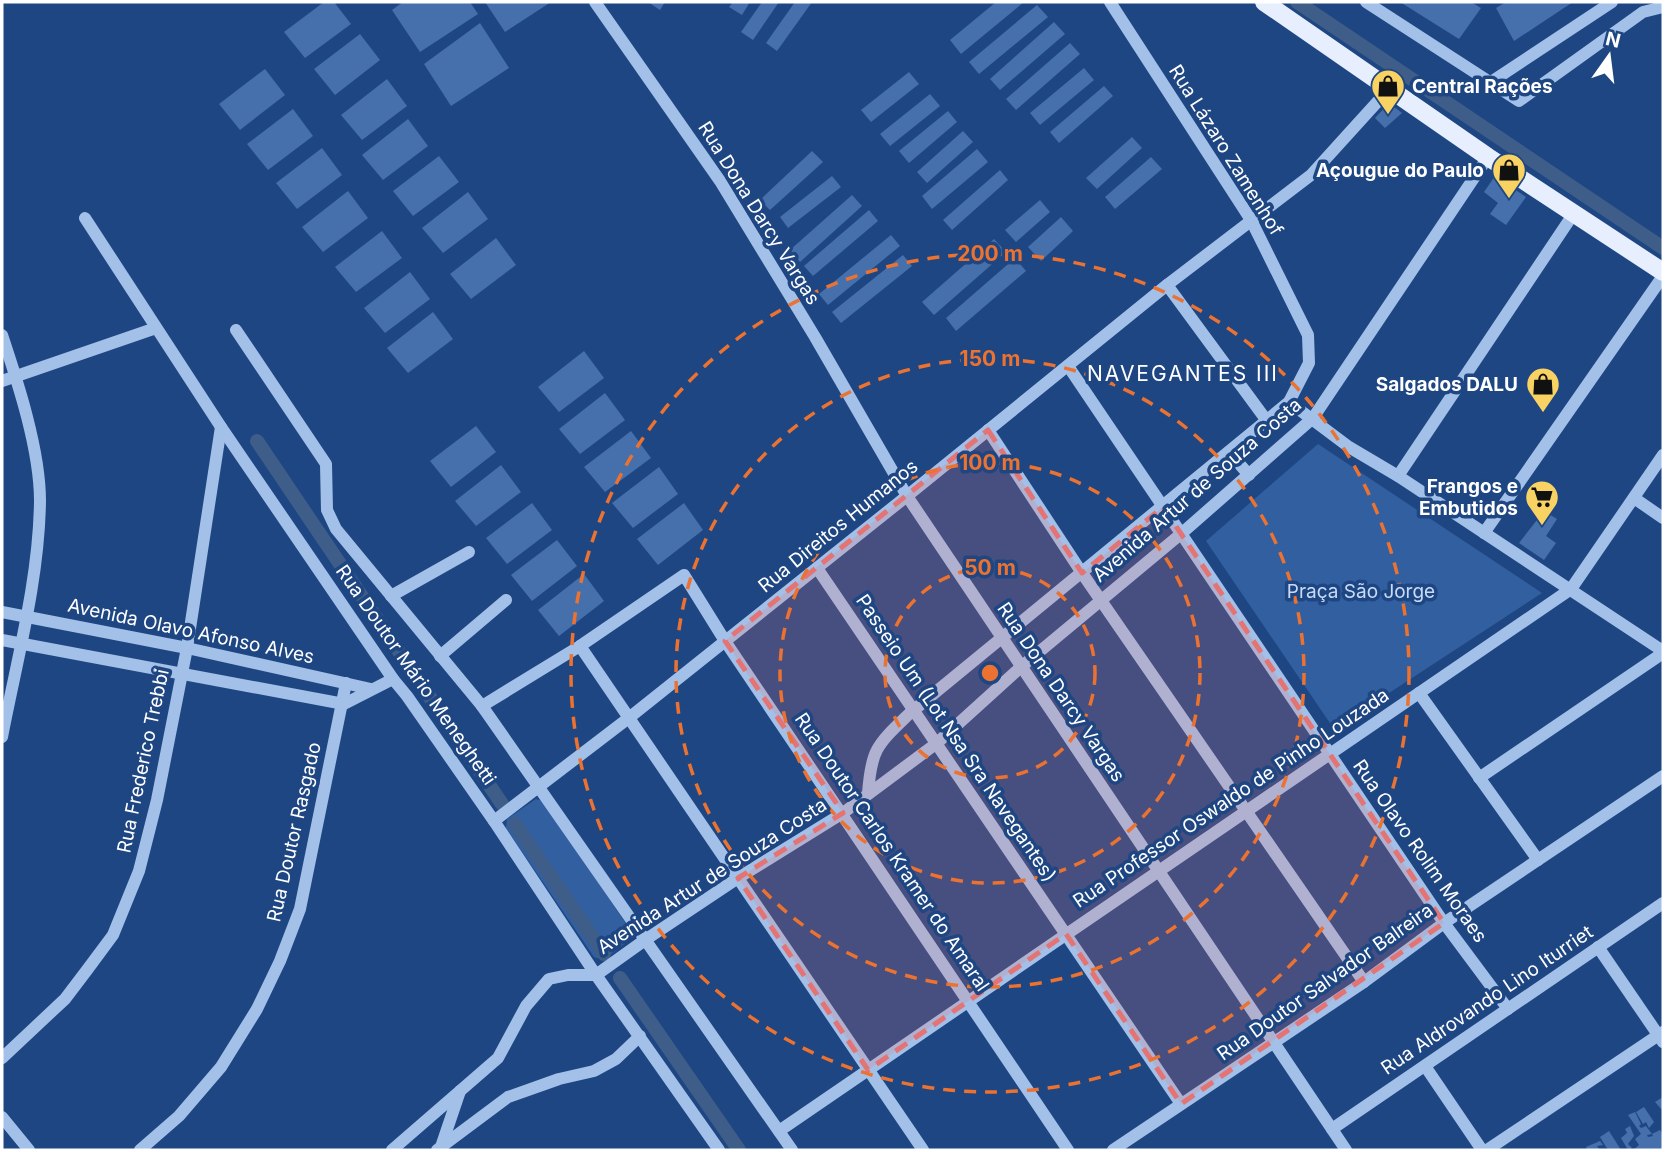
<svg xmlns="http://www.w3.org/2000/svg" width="1665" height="1152" viewBox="0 0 1665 1152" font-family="Inter,sans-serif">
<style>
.green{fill:#315fa0}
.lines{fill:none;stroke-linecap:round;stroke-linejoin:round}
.canal{stroke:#3f5d89;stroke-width:14}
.building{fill:#4670ab}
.minor{stroke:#a3c0e9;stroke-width:12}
.major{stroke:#e7effe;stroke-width:18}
.marked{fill:#e47373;fill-opacity:0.2;stroke:#e47373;stroke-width:5;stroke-dasharray:14 9;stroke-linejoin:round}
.ring{fill:none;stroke:#eb7230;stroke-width:3.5;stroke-dasharray:12 9}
.labels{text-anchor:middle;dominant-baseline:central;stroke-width:7;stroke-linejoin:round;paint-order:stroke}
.poi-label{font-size:19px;font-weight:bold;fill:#fff;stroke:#1e4682;text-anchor:end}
.street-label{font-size:19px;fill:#fff;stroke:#1e4682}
.park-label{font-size:19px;fill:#c8dbf7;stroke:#1e4682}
.neighbourhood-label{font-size:21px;letter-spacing:2px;fill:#fff;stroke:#1e4682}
.centre{fill:#eb7230;stroke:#1e4682;stroke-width:3.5}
.ring-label{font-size:21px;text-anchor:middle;font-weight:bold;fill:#eb7230;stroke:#1e4682;stroke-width:7;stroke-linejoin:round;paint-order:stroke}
</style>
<rect width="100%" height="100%" fill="#1e4682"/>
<!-- green -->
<g class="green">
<polygon points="1318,444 1542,593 1334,729 1206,541"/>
<path d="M536,799L543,801L631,931L630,939C619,947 607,963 594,957L506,828L507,819Z"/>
</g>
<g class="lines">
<!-- canal -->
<g class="canal">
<polyline points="1297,2 1663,248"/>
<polyline points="257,441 502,804"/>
<polyline points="515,824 604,954"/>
<polyline points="620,978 739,1150"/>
</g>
</g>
<!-- building -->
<g class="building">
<polygon points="324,2 334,2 351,24 305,58 284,32"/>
<polygon points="403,2 470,2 478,14 420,52 392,10"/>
<polygon points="485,2 551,2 505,32"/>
<polygon points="648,2 665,2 660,10"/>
<polygon points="733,2 750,2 742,15 729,7"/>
<polygon points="762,2 779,2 753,40 741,32"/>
<polygon points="795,2 812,2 777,51 766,43"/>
<polygon points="996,2 1024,2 961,54 950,40"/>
<polygon points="1400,2 1471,2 1481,8 1459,39"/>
<polygon points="1506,2 1573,2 1514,41 1496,8"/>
<polygon points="1037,5 1048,17 979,74 969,62"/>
<polygon points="1054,22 1065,34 1000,90 990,79"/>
<polygon points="480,23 509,68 451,106 424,64"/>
<polygon points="360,34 380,60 335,95 314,69"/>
<polygon points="1070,43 1080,54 1016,110 1006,99"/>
<polygon points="1084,68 1094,80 1040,125 1030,113"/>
<polygon points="265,69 285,95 240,130 219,104"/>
<polygon points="909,72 919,84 871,122 861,110"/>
<polygon points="387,79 407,106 362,140 341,115"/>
<polygon points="1104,86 1113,96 1059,143 1050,132"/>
<polygon points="930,94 940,106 890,146 880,134"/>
<polygon points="1389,103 1402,113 1385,128 1375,118"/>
<polygon points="293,109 313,136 268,170 247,144"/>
<polygon points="948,111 957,122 909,163 899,151"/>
<polygon points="408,119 428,146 383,180 362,155"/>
<polygon points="963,131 973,142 927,183 917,172"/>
<polygon points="1132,137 1142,148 1097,189 1086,178"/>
<polygon points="322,148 342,175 297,209 276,183"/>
<polygon points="977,149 988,162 932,209 922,196"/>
<polygon points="812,151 823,162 770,210 760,200"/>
<polygon points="439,156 459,182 413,216 393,191"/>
<polygon points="1151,157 1162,169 1115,209 1105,197"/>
<polygon points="1000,170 1008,180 952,230 943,220"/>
<polygon points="832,176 841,187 788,228 780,217"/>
<polygon points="1495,176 1526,197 1506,225 1490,214 1498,203 1484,192"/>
<polygon points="348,191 368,218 323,252 302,227"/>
<polygon points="468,192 488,219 443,253 422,228"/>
<polygon points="852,195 862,206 800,262 790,250"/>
<polygon points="1040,200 1050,212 1016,242 1005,230"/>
<polygon points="869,210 878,221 813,276 804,266"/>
<polygon points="1061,217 1073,231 1041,261 1028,247"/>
<polygon points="382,231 402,258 356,292 335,267"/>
<polygon points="891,235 900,246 828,305 819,294"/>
<polygon points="496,238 516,265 471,299 450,274"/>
<polygon points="994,239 1006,252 934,315 922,302"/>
<polygon points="903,255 912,266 841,323 832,312"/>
<polygon points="1015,258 1026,271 956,331 946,318"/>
<polygon points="410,272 430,299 385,333 364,308"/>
<polygon points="433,312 453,339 408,373 387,348"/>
<polygon points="584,351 604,378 559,412 538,387"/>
<polygon points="605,393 625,420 580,454 559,429"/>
<polygon points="476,426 496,452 451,487 430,461"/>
<polygon points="631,431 651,458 605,492 584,467"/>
<polygon points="501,465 521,492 476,526 455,501"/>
<polygon points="659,467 678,494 633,528 612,503"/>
<polygon points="532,503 552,530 507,564 486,538"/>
<polygon points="684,503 703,530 658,565 637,539"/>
<polygon points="1544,511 1557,519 1546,536 1556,543 1544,560 1519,543"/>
<polygon points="557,540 577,566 532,601 511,575"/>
<polygon points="584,574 604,601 559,636 538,610"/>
<polygon points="1663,1097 1663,1111 1655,1102"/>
<polygon points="1644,1107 1654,1122 1649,1128 1646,1122 1643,1124 1636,1112"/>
<polygon points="1635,1112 1641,1124 1639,1126 1641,1128 1646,1126 1652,1134 1647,1135 1648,1137 1653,1136 1652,1134 1660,1130 1663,1134 1663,1149 1633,1150 1639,1145 1635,1139 1641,1134 1628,1115"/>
<polygon points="1630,1126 1634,1136 1628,1144 1632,1148 1628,1150 1621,1138 1627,1133 1625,1129"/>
<polygon points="1609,1131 1621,1150 1608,1150 1600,1137"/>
<polygon points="1600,1141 1603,1145 1597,1146 1600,1150 1587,1150 1586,1147"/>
</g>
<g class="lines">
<!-- minor -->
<g class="minor">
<polyline points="595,2 720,181 815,337 907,496 1346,1150"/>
<polyline points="1366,2 1519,101 1643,12 1663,7"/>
<polyline points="1491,82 1612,2"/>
<polyline points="85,218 221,427 393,679 407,696 494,821 596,975 719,1150"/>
<polyline points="1167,285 1267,421"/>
<polyline points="236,330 326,464 327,510 336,529 482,706 792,1150"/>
<path d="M2,335C18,383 40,450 40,501C39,580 17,659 2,737"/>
<polyline points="1068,366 1444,923 1508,1009"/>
<polyline points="2,381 156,328"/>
<polyline points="1289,402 1349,447 1398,476 1663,651"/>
<polyline points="988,430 1082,573 1364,982"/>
<polyline points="1229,452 1249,475"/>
<polyline points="1398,476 1574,213"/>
<polyline points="1634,498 1663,518"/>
<polyline points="1484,533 1663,276"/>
<polyline points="817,568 1181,1104"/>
<polyline points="391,596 469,552"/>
<polyline points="2,612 187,648 371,689"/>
<polyline points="2,640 344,704 393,679"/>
<polyline points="580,646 923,1150"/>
<polyline points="440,656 506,600"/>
<polyline points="1419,693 1538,860"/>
<polyline points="482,706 580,646 684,575 725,641 1068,1150"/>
<polyline points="1479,778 1663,653"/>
<path d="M868,794C871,749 877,745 909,714L1289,402L1309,363L1308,335L1251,220L1110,2"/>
<polyline points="494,821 630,717 907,496 1167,285 1311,175 1389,89"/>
<polyline points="1598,947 1663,1042"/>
<polyline points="2,1058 65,999 87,970 113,935 139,871 157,800 187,648 221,427"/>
<polyline points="1425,1066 1482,1150"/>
<polyline points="2,1117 29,1150"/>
<polyline points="1332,1129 1663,903"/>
<polyline points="779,1131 1571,589 1663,455"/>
<polyline points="441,1147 460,1091"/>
<polyline points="140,1150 179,1116 221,1067 257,1009 280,961 300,909 346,683"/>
<polyline points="392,1150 498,1058 526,1006 549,979 568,975 596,975 645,940 738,878 843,813 937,743 1021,667 1182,533 1313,418 1488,157"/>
<polyline points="437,1150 508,1097 559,1079 594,1071 616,1059 640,1036"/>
<polyline points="1113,1150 1364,982 1444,923 1663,776"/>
<polyline points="1487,1150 1663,1032"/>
</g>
<!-- major -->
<polyline class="major" points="1264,2 1488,157 1663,272"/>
</g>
<!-- marked area -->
<path class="marked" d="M988,430L1082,573L1163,507L1444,923L1181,1104L1066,934L868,1070L738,878L843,813L725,641Z"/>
<!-- distance rings -->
<g class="ring">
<circle cx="990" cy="673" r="105"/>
<circle cx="990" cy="673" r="210"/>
<circle cx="990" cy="673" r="314"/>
<circle cx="990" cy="673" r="419"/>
</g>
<!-- icons -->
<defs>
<g id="shop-pin" transform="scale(1.75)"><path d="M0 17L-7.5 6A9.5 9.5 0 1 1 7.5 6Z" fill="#f8d262" stroke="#1e4682"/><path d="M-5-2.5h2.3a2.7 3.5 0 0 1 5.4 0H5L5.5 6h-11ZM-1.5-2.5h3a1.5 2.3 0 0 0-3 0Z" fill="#111"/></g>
<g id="supermarket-pin" transform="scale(1.75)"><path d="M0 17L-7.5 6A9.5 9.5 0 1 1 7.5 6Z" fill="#f8d262" stroke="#1e4682"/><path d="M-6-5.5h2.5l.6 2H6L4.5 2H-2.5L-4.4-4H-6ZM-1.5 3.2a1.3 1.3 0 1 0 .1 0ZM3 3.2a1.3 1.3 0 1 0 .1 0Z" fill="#111"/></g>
</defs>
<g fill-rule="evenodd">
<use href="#shop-pin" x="1388" y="86"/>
<use href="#shop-pin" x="1509" y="170"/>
<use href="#shop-pin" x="1543" y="384"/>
<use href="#supermarket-pin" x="1542" y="497"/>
</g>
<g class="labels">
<!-- poi labels -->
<g class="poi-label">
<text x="1412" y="86" text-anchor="start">Central Rações</text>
<text x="1484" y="170">Açougue do Paulo</text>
<text x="1518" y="384">Salgados DALU</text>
<text x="1518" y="486">Frangos e<tspan x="1518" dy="22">Embutidos</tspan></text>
</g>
<!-- street labels -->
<g class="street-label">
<text transform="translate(1226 150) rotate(58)">Rua Lázaro Zamenhof</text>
<text transform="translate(759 213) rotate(58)">Rua Dona Darcy Vargas</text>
<text transform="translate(1197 490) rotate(-41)">Avenida Artur de Souza Costa</text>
<text transform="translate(838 526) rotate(-39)">Rua Direitos Humanos</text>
<text transform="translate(191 631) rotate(12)">Avenida Olavo Afonso Alves</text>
<text transform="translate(416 675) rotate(55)">Rua Doutor Mário Meneghetti</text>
<text transform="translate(1061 692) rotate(56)">Rua Dona Darcy Vargas</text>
<text transform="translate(956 738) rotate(56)">Passeio Um (Lot Nsa Sra Navegantes)</text>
<text transform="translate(143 761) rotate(-78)">Rua Frederico Trebbi</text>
<text transform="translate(1231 798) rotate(-34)">Rua Professor Oswaldo de Pinho Louzada</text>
<text transform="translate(294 832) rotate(-77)">Rua Doutor Rasgado</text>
<text transform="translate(1420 851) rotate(55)">Rua Olavo Rolim Moraes</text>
<text transform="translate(892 852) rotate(56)">Rua Doutor Carlos Kramer do Amaral</text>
<text transform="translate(712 876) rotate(-33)">Avenida Artur de Souza Costa</text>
<text transform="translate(1325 982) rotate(-35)">Rua Doutor Salvador Balreira</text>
<text transform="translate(1487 1000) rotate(-34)">Rua Aldrovando Lino Iturriet</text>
</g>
<!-- park labels -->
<g class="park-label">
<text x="1361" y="591">Praça São Jorge</text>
</g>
<!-- neighbourhood labels -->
<g class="neighbourhood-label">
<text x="1183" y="373">NAVEGANTES III</text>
</g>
</g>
<circle cx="990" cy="673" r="10" class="centre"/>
<g class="ring-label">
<text x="990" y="261">200 m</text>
<text x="990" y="366">150 m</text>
<text x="990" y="470">100 m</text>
<text x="990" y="575">50 m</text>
</g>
<!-- border -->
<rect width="1665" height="1152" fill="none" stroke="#ffffff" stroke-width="7"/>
<!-- north arrow -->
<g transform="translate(1609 56) rotate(14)" stroke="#1e4682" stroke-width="5" paint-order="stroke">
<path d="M0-5L12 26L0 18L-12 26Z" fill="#ffffff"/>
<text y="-10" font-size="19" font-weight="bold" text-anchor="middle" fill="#ffffff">N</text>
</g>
</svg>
